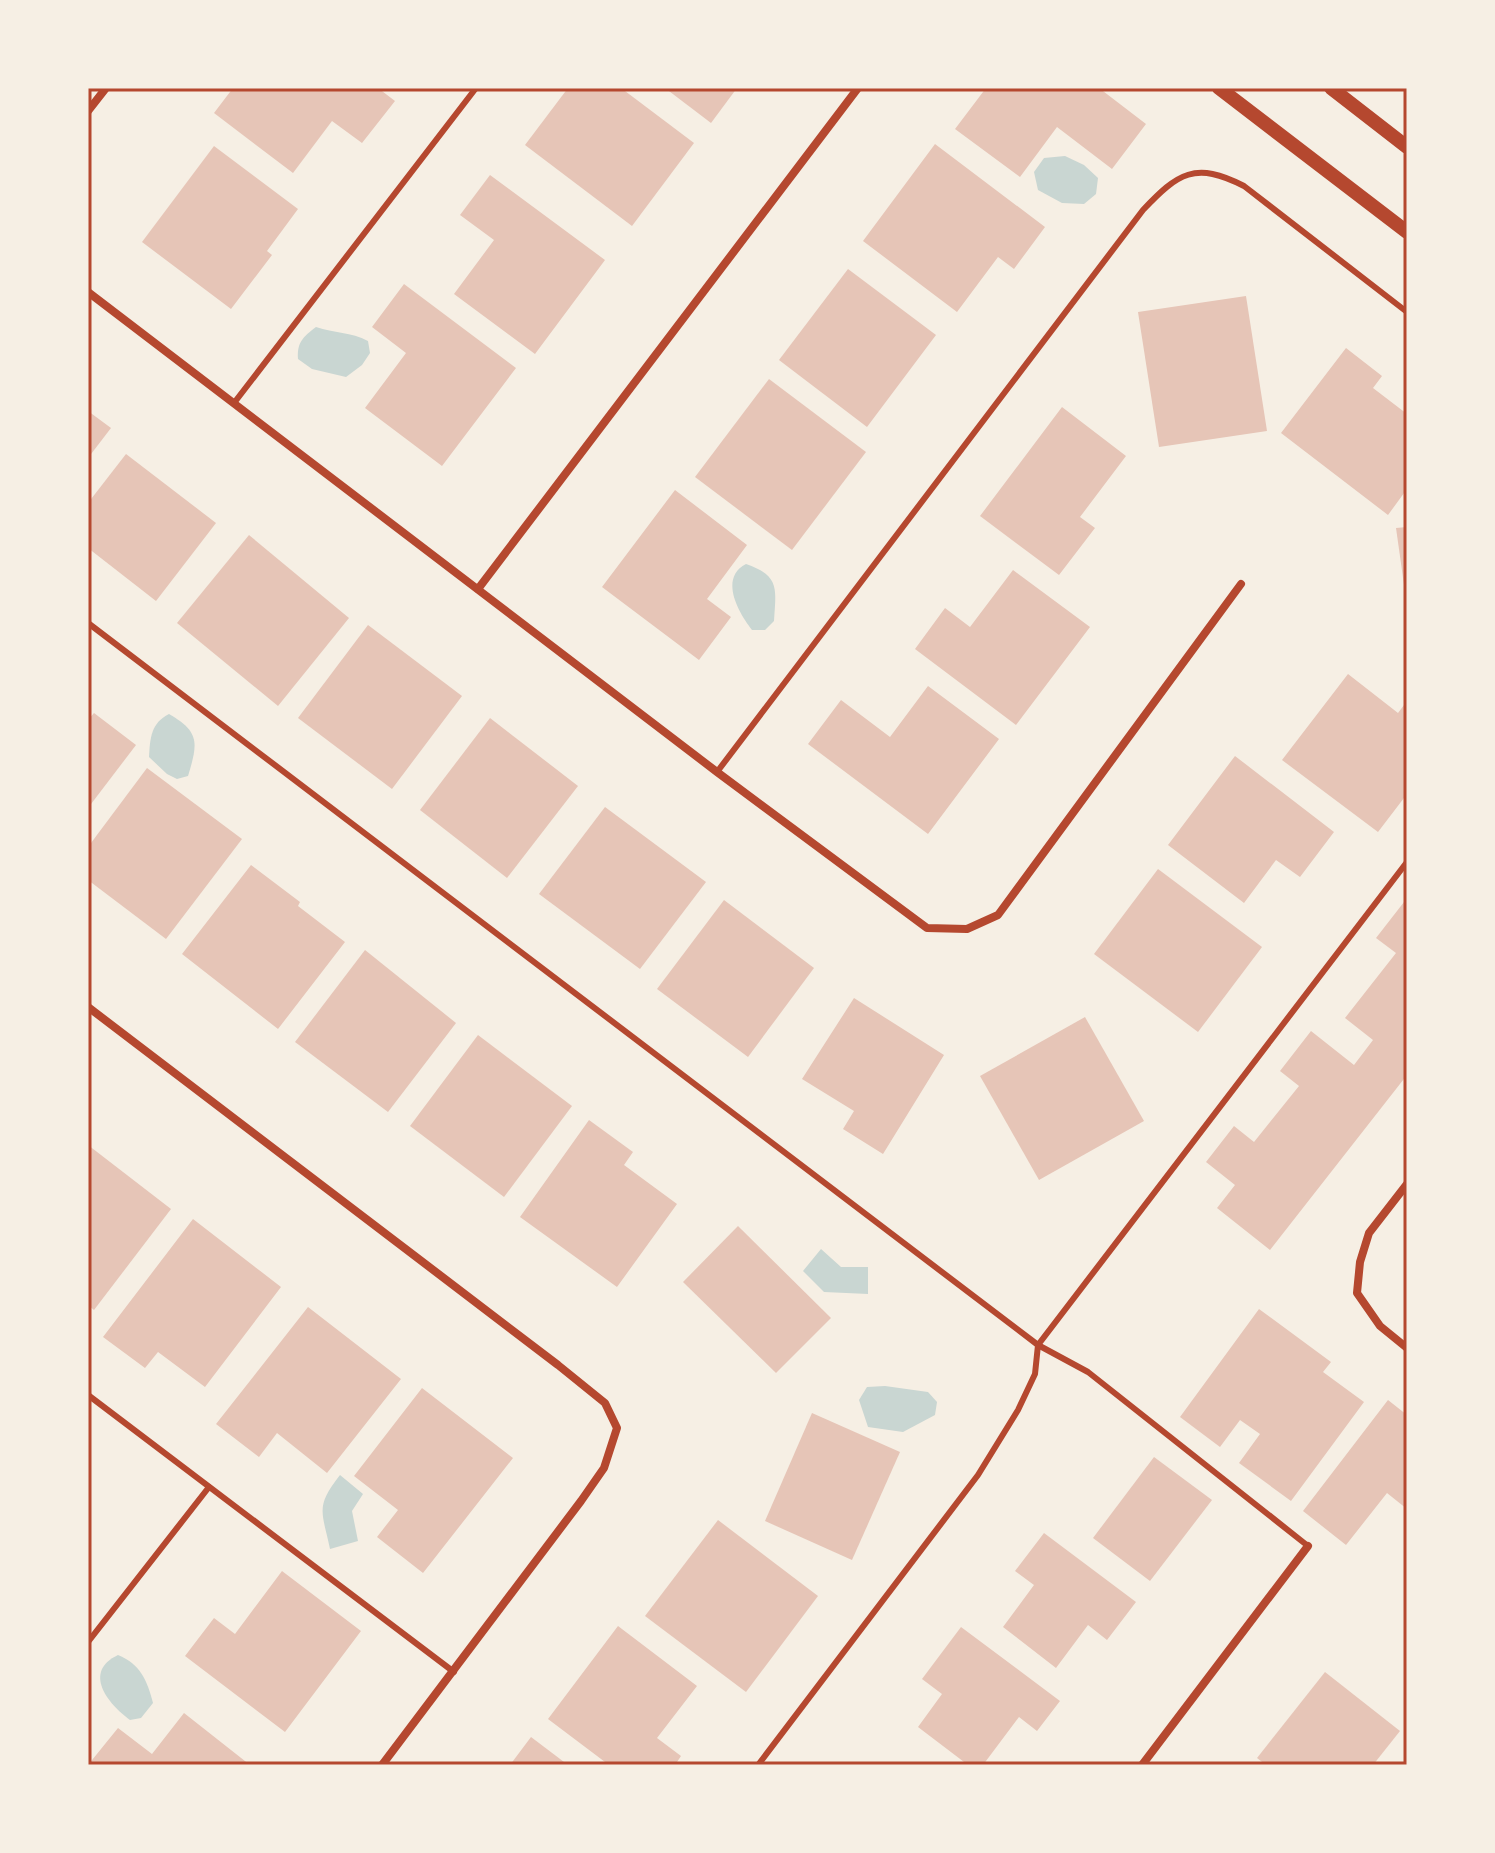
<svg xmlns="http://www.w3.org/2000/svg" width="1495" height="1853" viewBox="0 0 1495 1853" font-family="Lora,serif">
<style>
.water{fill:#c9d6d2}
.building{fill:#e6c5b7}
.lines{fill:none;stroke-linecap:round;stroke-linejoin:round}
.service{stroke:#b5482f;stroke-width:6}
.minor{stroke:#b5482f;stroke-width:8}
.tertiary{stroke:#b5482f;stroke-width:14}
.neatline{fill:none;stroke:#b5482f;stroke-width:3}
</style>
<rect width="100%" height="100%" fill="#f6efe4"/>
<!-- water -->
<g class="water">
<polygon points="1065,156 1084,165 1098,178 1096,194 1084,204 1062,203 1038,190 1034,172 1044,158"/>
<path d="M316,327C334,333 351,332 368,341L370,353L362,365L346,377L312,369L298,359C297,342 303,337 316,327Z"/>
<path d="M746,564C780,576 776,588 774,621L765,630H752C738,612 719,578 746,564Z"/>
<path d="M169,714C200,732 198,743 188,776L177,779L167,774L149,757C150,738 151,723 169,714Z"/>
<polygon points="821,1249 841,1267 868,1267 868,1294 824,1292 803,1271"/>
<polygon points="885,1386 928,1392 937,1402 935,1415 903,1432 868,1427 859,1400 867,1387"/>
<path d="M340,1475L363,1494L352,1511L358,1541L330,1549C322,1511 315,1507 340,1475Z"/>
<path d="M118,1655C140,1664 147,1680 153,1703L141,1718L130,1720C108,1704 82,1672 118,1655Z"/>
</g>
<!-- building -->
<g class="building">
<polygon points="233,88 378,88 395,101 362,143 332,121 293,173 214,113"/>
<polygon points="568,88 621,88 694,143 632,226 525,145"/>
<polygon points="665,88 737,88 711,123"/>
<polygon points="986,88 1099,88 1146,124 1112,169 1057,127 1020,177 955,129"/>
<polygon points="935,144 1045,227 1014,269 998,257 957,312 863,241"/>
<polygon points="214,146 298,209 267,251 272,255 231,309 142,242"/>
<polygon points="490,175 605,260 535,354 454,294 494,240 460,215"/>
<polygon points="848,269 936,335 867,427 779,360"/>
<polygon points="404,284 516,368 442,466 365,408 406,353 372,327"/>
<polygon points="1246,296 1267,431 1159,447 1138,312"/>
<polygon points="1346,348 1382,376 1373,388 1407,414 1407,489 1388,515 1281,433"/>
<polygon points="769,379 866,452 792,550 695,477"/>
<polygon points="1062,407 1126,456 1080,517 1095,528 1059,575 980,516"/>
<polygon points="88,411 111,428 88,458"/>
<polygon points="126,454 216,523 156,601 88,548 88,503"/>
<polygon points="675,490 747,545 707,599 731,617 699,660 602,587"/>
<polygon points="1407,527 1407,592 1405,592 1396,528"/>
<polygon points="249,535 349,618 278,706 177,623"/>
<polygon points="1013,570 1090,627 1016,725 915,649 945,608 970,627"/>
<polygon points="368,625 462,696 392,789 298,718"/>
<polygon points="1348,674 1398,713 1407,701 1407,794 1378,832 1282,760"/>
<polygon points="928,686 999,739 928,834 808,744 841,700 890,737"/>
<polygon points="94,713 136,745 88,808 88,720"/>
<polygon points="490,718 578,786 507,878 420,810"/>
<polygon points="1235,756 1334,832 1300,877 1276,860 1244,903 1168,845"/>
<polygon points="147,768 242,839 166,939 88,880 88,847"/>
<polygon points="605,807 706,882 640,969 539,894"/>
<polygon points="251,865 300,902 298,906 345,942 278,1029 182,954"/>
<polygon points="1158,869 1262,947 1198,1032 1094,954"/>
<polygon points="724,900 814,968 748,1057 657,989"/>
<polygon points="1404,902 1407,904 1407,1075 1270,1250 1217,1208 1235,1185 1206,1162 1234,1126 1254,1142 1299,1086 1280,1071 1311,1031 1354,1065 1373,1040 1345,1018 1396,953 1376,938"/>
<polygon points="365,950 456,1023 388,1112 295,1042"/>
<polygon points="854,998 944,1055 883,1154 843,1129 854,1111 802,1079"/>
<polygon points="1085,1017 1144,1121 1039,1180 980,1076"/>
<polygon points="478,1035 572,1106 504,1197 410,1126"/>
<polygon points="589,1120 633,1152 624,1165 677,1204 617,1287 520,1217"/>
<polygon points="88,1145 171,1209 94,1310 88,1305"/>
<polygon points="193,1219 281,1287 205,1387 158,1352 145,1368 103,1337"/>
<polygon points="738,1226 831,1318 776,1373 683,1282"/>
<polygon points="308,1307 401,1379 327,1473 277,1433 259,1457 216,1424"/>
<polygon points="1259,1309 1331,1362 1323,1372 1364,1402 1291,1501 1239,1463 1260,1434 1240,1420 1220,1447 1180,1417"/>
<polygon points="422,1388 513,1458 423,1573 377,1537 398,1510 354,1476"/>
<polygon points="1388,1400 1407,1415 1407,1509 1387,1493 1346,1545 1303,1511"/>
<polygon points="812,1413 900,1452 852,1560 765,1521"/>
<polygon points="1154,1457 1212,1500 1150,1581 1093,1538"/>
<polygon points="718,1520 818,1596 746,1692 645,1616"/>
<polygon points="1044,1533 1136,1602 1107,1640 1088,1625 1056,1668 1003,1627 1034,1585 1015,1571"/>
<polygon points="282,1571 361,1631 285,1732 185,1656 214,1618 235,1634"/>
<polygon points="618,1626 697,1686 657,1738 681,1756 675,1765 609,1765 548,1719"/>
<polygon points="961,1627 1060,1701 1037,1731 1019,1717 983,1765 968,1765 918,1727 942,1694 922,1679"/>
<polygon points="1325,1672 1400,1731 1373,1765 1266,1765 1257,1758"/>
<polygon points="184,1713 250,1765 88,1765 118,1728 152,1754"/>
<polygon points="531,1737 568,1765 510,1765"/>
</g>
<g class="lines">
<!-- service -->
<g class="service">
<polyline points="234,403 476,88"/>
<polyline points="88,623 1038,1345 1035,1374 1018,1410 978,1475 758,1765"/>
<path d="M717,772L1143,210C1178,173 1195,161 1244,186L1407,312"/>
<polyline points="88,1395 454,1672"/>
<polyline points="1308,1546 1088,1372 1038,1345 1407,862"/>
<polyline points="88,1642 209,1487"/>
</g>
<!-- minor -->
<g class="minor">
<polyline points="88,111 106,88"/>
<polyline points="88,292 717,772 927,928 967,929 998,915 1241,584"/>
<polyline points="478,589 858,88"/>
<polyline points="88,1007 558,1365 605,1403 617,1428 604,1468 581,1501 382,1765"/>
<polyline points="1407,1184 1369,1233 1360,1262 1357,1293 1380,1326 1407,1348"/>
<polyline points="1142,1765 1308,1546"/>
</g>
<!-- tertiary -->
<g class="tertiary">
<polyline points="1219,88 1407,232"/>
<polyline points="1331,88 1407,147"/>
</g>
</g>
<!-- border -->
<rect width="1495" height="1853" fill="none" stroke="#f6efe4" stroke-width="180"/>
<rect x="90" y="90" width="1315" height="1673" class="neatline"/>
</svg>
